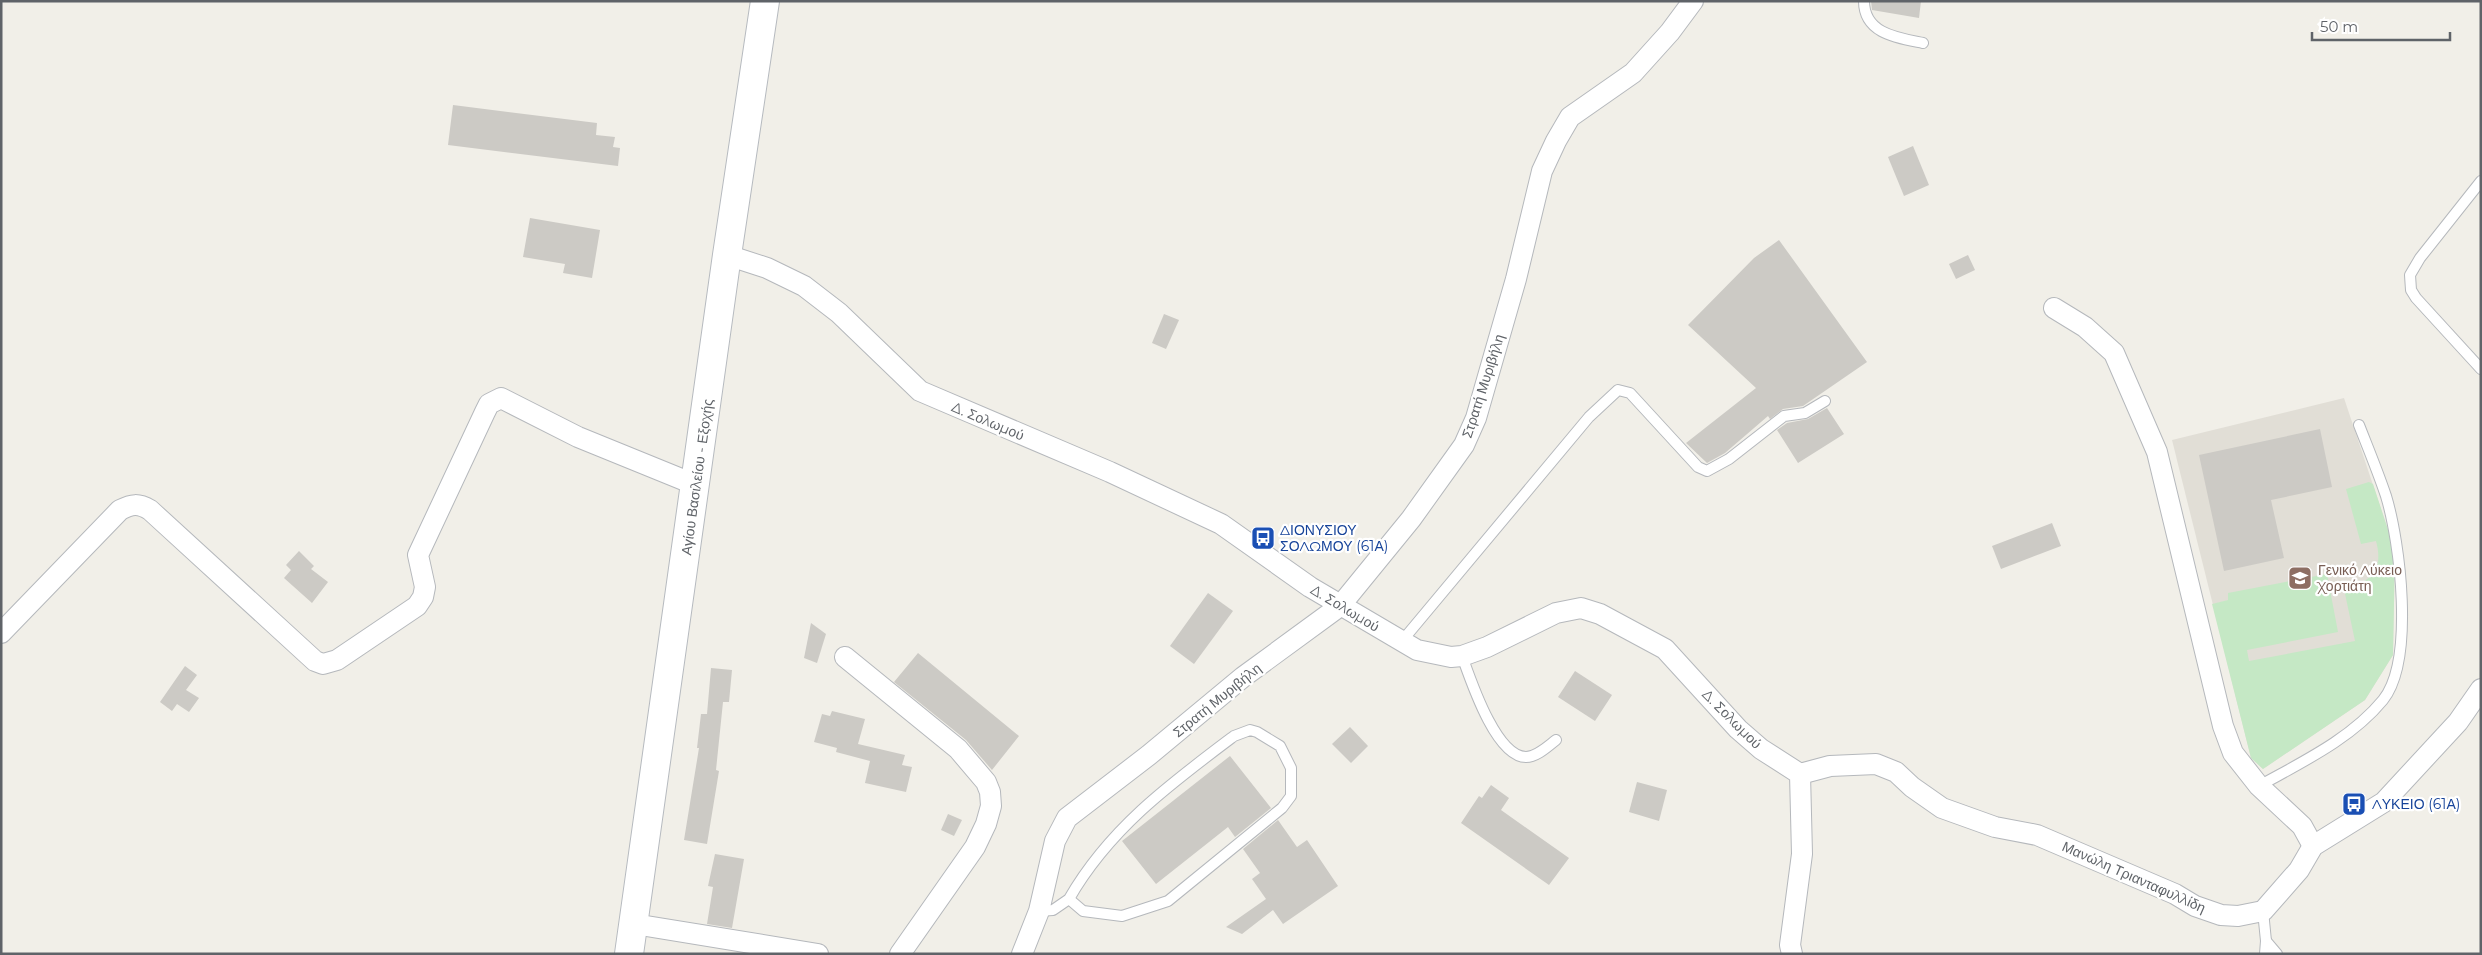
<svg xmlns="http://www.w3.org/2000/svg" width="2482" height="955" viewBox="0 0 2482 955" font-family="Montserrat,sans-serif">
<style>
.education{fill:#e1ded6}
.green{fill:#c5e8c5}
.building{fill:#cccac5}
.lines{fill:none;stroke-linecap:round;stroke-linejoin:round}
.lane-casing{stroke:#b5b8bc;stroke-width:12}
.street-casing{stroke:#b5b8bc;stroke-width:22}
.secondary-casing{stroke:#b6babf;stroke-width:30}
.lane{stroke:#fff;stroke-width:10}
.street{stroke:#fff;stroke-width:20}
.secondary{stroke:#fff;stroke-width:28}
.labels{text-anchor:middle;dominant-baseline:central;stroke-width:4.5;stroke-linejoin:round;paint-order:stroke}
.street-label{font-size:14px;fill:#5f6368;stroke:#fff}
.transit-label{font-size:14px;fill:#164399;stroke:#fff;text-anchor:start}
.education-label{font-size:14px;fill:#785e54;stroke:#fff;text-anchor:start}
</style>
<rect width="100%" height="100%" fill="#f1efe8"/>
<!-- education -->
<polygon class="education" points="2344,398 2395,551 2393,655 2365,700 2263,769 2251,758 2172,440"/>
<!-- green -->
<path class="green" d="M2369,482L2373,484L2395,551L2393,655L2365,700L2263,769L2251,758L2212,604L2228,600V593L2327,574L2338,632L2247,650L2249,661L2355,641L2344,589C2371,582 2384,570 2376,541L2361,544L2346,489Z"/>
<!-- building -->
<g class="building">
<polygon points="1871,1 1921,1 1919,18 1872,10"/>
<polygon points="453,105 597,123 596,135 615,137 613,147 620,148 618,166 448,145"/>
<polygon points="1913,146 1929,185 1904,196 1888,157"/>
<polygon points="530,218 600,230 592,278 563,273 565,264 523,257"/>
<polygon points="1779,240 1867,362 1803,406 1783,409 1770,419 1768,416 1725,453 1707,463 1686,443 1756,388 1688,325 1754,258"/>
<polygon points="1968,255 1975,270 1956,279 1949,264"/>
<polygon points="1164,314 1179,320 1166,349 1152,343"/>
<polygon points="1827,408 1844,434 1798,463 1777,430 1787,423 1808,419"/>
<polygon points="2320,429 2332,487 2271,500 2284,558 2224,571 2199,455"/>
<polygon points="2052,523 2061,546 2001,569 1992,546"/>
<polygon points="299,551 314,566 311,569 328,582 312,603 284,578 291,570 286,565"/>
<polygon points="1208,593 1233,611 1194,664 1170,646"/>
<polygon points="811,623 826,634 817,663 804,658"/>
<polygon points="918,653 1019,736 992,770 966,740 894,682"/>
<polygon points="185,666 197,675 186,690 199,698 189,712 177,704 172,711 160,702"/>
<polygon points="711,668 732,670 729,702 723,702 716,770 719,771 707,844 684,840 699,748 697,748 701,714 707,714"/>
<polygon points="1575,671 1612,695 1595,721 1558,697"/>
<polygon points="832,711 865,719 858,744 905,755 902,765 912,767 906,792 865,783 870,761 836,752 837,748 814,742 822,714 830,716"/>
<polygon points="1350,727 1368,746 1351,763 1332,744"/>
<polygon points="1230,756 1271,808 1235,837 1228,827 1156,884 1122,841"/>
<polygon points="1637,782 1667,790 1659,821 1629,812"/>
<polygon points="1491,785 1509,798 1501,810 1569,858 1549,885 1461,823 1479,796 1482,798"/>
<polygon points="948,814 962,820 954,836 941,830"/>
<polygon points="1278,820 1297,847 1307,840 1338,886 1283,924 1273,910 1242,934 1226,927 1266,899 1252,879 1260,873 1243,849"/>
<polygon points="715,854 744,859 732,928 707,924 713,887 708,886"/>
</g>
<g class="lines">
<!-- lane casing -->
<g class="lane-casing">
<g id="lane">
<path d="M1864,1C1864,34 1898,38 1923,43"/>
<polyline points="2481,181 2420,258 2410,275 2411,290 2416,298 2481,369"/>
<polyline points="1402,641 1589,417 1618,390 1630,393 1698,467 1707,471 1729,459 1784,416 1805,413 1825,401"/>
<path d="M1462,656C1471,681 1496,757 1526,757C1537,757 1548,746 1556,740"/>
<path d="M2259,786C2302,762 2351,739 2383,700C2415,660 2400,542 2386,496C2378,472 2368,448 2359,425"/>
<path d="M1039,911L1053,910L1069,899L1083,911L1122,916L1168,901L1282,808L1291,796V768L1280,746L1257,732L1250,730L1234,736C1170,784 1109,829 1069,899"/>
<polyline points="2263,911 2266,941 2265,954"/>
<polyline points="2266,941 2277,954"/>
</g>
</g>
<!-- street casing -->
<g class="street-casing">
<g id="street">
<polyline points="727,255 767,268 804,286 839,313 920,391 1110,472 1221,524 1310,587 1417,650 1451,657 1462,656 1487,647 1556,613 1581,608 1600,614 1665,649 1738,729 1761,749 1800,774 1802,854 1790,945 1792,954"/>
<polyline points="2054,308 2085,327 2114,353 2157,452 2223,726 2233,753 2259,786 2302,826 2313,846"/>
<path d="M1,633L120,510C132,504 138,503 150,510L315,661L323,664L337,660L417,606L423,597L425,587L418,555L485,412L489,404L501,398L578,437L696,485"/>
<polyline points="845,657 958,749 986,782 990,792 991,806 986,824 975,847 900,954"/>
<polyline points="1800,774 1830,766 1876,764 1896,772 1912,787 1942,808 1995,827 2037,835 2175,894 2195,906 2221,915 2238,916 2263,911 2299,870 2313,846 2384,802 2458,722 2481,689"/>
<polyline points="634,924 818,954"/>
<polyline points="1022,954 1039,911 1055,841 1067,818 1149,755 1243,677 1340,606 1411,519 1464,445 1476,418 1516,279 1542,171 1556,141 1570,117 1633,73 1670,32 1693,1"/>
</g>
</g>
<!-- secondary casing -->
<g class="secondary-casing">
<polyline id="secondary" points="629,954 727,255 765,1"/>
</g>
<!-- lane -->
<use href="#lane" class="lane"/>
<!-- street -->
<use href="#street" class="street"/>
<!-- secondary -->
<use href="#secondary" class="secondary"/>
</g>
<!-- icons -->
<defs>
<g id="bus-square" transform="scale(1.25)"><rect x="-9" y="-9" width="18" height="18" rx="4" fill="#1a4fb4" stroke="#fff"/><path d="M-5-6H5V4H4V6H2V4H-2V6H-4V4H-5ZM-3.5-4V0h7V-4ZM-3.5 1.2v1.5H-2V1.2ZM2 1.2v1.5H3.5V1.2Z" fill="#fff"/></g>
<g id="school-square" transform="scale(1.25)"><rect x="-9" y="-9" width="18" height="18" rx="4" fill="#8d6e63" stroke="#fff"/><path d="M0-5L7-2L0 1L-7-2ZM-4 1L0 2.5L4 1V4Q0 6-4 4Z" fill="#fff"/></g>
</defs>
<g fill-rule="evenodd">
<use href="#bus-square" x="1263" y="538"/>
<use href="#school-square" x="2300" y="578"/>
<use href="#bus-square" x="2354" y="804"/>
</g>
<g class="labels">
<!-- street labels -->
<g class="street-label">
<text transform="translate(1483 386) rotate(-72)">Στρατή Μυριβήλη</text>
<text transform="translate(988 421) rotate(23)">Δ. Σολωμού</text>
<text transform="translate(697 477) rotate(-82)">Αγίου Βασιλείου - Εξοχής</text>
<text transform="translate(1345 608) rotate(31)">Δ. Σολωμού</text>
<text transform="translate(1217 700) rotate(-39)">Στρατή Μυριβήλη</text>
<text transform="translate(1732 719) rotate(45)">Δ. Σολωμού</text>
<text transform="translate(2134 877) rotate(24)">Μανώλη Τριανταφυλλίδη</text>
</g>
<!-- transit labels -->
<g class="transit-label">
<text x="1280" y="530">ΔΙΟΝΥΣΙΟΥ<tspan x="1280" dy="16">ΣΟΛΩΜΟΥ (61Α)</tspan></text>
<text x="2372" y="804">ΛΥΚΕΙΟ (61Α)</text>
</g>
<!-- education labels -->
<g class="education-label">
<text x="2318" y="570">Γενικό Λύκειο<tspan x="2318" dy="16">Χορτιάτη</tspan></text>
</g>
</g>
<!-- border -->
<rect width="2482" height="955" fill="none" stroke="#5f6368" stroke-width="5"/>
<!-- scale -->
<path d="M2312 32v8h138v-8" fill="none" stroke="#5f6368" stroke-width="2.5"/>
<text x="2320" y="32" font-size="15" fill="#5f6368" stroke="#ffffff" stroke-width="4" paint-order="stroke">50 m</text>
</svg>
